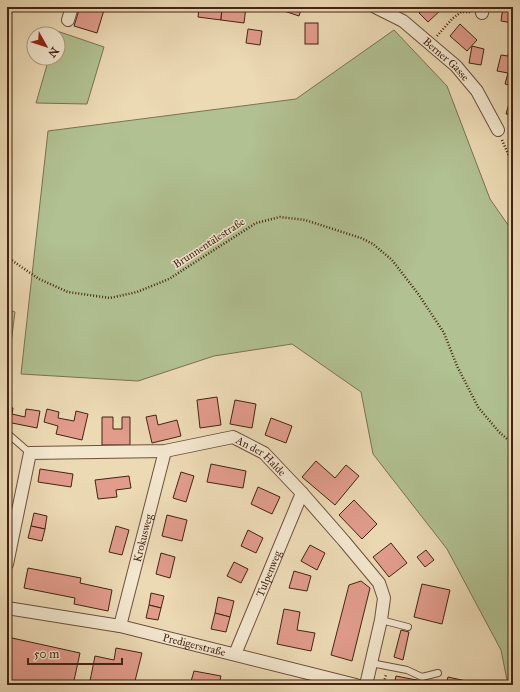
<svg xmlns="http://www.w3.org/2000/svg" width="520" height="692" viewBox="0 0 520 692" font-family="'IM FELL Great Primer',serif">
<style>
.green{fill:#b1c192;stroke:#7a7252}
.building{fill:#e19c8c;stroke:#442312}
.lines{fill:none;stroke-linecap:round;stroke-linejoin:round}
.service-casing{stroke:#6e513b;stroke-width:8}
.minor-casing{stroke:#6e513b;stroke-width:14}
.path{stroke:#442312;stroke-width:2.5;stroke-dasharray:1 2;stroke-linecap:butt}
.service{stroke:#f3e7cf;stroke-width:6}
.minor{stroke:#f3e7cf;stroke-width:12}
.labels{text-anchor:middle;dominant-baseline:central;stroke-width:3;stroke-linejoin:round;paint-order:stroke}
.street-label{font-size:11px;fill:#442312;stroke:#f3e7cf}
</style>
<rect width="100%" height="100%" fill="#ecdab5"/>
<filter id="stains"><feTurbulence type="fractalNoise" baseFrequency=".005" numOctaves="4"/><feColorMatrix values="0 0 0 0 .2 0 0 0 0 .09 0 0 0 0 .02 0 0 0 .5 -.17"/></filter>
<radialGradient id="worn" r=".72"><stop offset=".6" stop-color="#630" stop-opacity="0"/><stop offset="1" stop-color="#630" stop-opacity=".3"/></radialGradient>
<!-- green -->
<g class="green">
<polygon points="394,30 447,86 490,199 513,232 513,685 508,685 501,650 447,549 373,454 361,392 292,344 214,356 138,381 21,374 48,131 296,99"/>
<polygon points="57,31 104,47 87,104 36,103 49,58 58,58 58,34 56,34"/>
<polygon points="7,309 15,312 10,351 7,351"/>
</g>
<!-- building -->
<g class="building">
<polygon points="80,7 95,7 104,10 97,33 74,26"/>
<polygon points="199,7 222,7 221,20 198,17"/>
<polygon points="222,7 246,7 244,23 221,20"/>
<polygon points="286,7 302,7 299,16 284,11"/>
<polygon points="425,7 444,7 428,22 419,13"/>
<polygon points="503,7 513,7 513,23 501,21"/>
<rect x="305" y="23" width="13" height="21"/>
<polygon points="460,24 477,40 467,51 450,36"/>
<polygon points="248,29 262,31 260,45 246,43"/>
<polygon points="472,46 484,49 481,65 469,63"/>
<polygon points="510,46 513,46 513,86 505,84 508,73 497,71 501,55 508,56"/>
<polygon points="510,100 513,101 513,115 506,114"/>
<polygon points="217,397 221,425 200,428 197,400"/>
<polygon points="235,400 256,404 252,428 230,424"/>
<polygon points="7,406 13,408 12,414 25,417 26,409 40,411 37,428 7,422"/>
<polygon points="47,409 59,412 58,418 74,421 76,411 88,414 82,440 56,434 58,426 44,422"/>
<polygon points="156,415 158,425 177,420 181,436 152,443 146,417"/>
<polygon points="102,417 113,417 113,429 122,429 122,417 130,417 130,445 102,445"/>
<polygon points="271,418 292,426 286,443 265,435"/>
<polygon points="316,461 335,478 346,465 359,476 335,505 302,477"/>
<polygon points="211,464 246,471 243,488 207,482"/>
<polygon points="40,469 73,474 71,487 38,482"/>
<polygon points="181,472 194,476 186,502 173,498"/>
<polygon points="129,476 131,488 116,490 117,497 98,499 95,480"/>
<polygon points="258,487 280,497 272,514 251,504"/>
<polygon points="354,500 377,524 362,539 339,515"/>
<polygon points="34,513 47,516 45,529 31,526"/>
<polygon points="167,515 187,520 182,541 162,536"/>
<polygon points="31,526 45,529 42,541 28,538"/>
<polygon points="116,526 129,530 122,555 109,552"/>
<polygon points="248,530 263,538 256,553 241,546"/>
<polygon points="391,543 407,563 389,577 373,557"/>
<polygon points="310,545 325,553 317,570 301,561"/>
<polygon points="426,550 434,560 425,567 417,557"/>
<polygon points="161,553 175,557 170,578 156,574"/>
<polygon points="234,562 248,569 241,583 227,576"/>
<polygon points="28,568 81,578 80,583 112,590 108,611 74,604 75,598 24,588"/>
<polygon points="294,571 311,576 307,591 289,588"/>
<polygon points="361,581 370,588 352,661 331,655 349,585"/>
<polygon points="422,584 450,590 442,624 414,617"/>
<polygon points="151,593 164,596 161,608 149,605"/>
<polygon points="218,597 234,601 230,617 215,613"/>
<polygon points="149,605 161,608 158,620 146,618"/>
<polygon points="284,609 300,612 297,630 315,633 311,651 277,644"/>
<polygon points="215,613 230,617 226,632 211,629"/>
<polygon points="401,630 409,632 403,660 394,657"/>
<polygon points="12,638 80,653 73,685 7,685 7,661"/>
<polygon points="116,648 142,653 134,685 105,685 105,684 90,681 95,656 114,660"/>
<polygon points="194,671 221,676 219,685 190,685"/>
<polygon points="396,676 442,685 394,685"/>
<polygon points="448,677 466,681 466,685 446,685"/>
</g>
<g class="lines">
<!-- service casing -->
<g class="service-casing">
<g id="service">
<polyline points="7,433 30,453"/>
<polyline points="381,620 408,627"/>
<polyline points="371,663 407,670 422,677 438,673"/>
</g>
</g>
<!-- minor casing -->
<g class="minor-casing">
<g id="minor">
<path id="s1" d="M375,7L403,21L456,66L477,91L498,130"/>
<polyline points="482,13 483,7"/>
<polyline points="68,20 72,7"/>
<path id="s2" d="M7,564L30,453L165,451L233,437L264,453L302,493L344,541L379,583L384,598L381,620L366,685"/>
<path id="s3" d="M7,608L120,626L356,685"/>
<path id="s4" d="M120,626L165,451"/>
<path id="s5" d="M235,654L302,493"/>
</g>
</g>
<!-- path -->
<g class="path">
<polyline points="437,36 452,19 461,12 472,12"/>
<polyline points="502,140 513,165"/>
<polyline points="7,257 39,279 68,292 110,298 137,292 169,279 256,223 280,217 305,220 361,238 373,244 392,260 419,295 444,333 457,366 478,407 499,432 513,444"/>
<polyline points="383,685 386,675"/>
</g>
<!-- service -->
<use href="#service" class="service"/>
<!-- minor -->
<use href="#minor" class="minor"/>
</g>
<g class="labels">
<!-- street labels -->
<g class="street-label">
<text stroke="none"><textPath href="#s1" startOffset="89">Berner Gasse</textPath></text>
<text transform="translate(209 243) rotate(-33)">Brunnentälestraße</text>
<text stroke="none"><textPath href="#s2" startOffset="352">An der Halde</textPath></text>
<text stroke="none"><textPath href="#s4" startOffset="91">Krokusweg</textPath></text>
<text stroke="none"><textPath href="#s5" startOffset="87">Tulpenweg</textPath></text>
<text stroke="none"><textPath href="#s3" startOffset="191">Predigerstraße</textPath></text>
</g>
</g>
<!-- margin -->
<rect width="520" height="692" fill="none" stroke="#ecdab5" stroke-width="24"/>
<rect x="8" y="8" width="504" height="676" fill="none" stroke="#442312" stroke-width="2"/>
<rect x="12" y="12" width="496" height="668" fill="none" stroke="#442312"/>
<!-- north arrow -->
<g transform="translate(46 46) rotate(129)"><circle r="19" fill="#f3e7cf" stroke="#ad9983"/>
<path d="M0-3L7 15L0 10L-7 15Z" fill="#8f2418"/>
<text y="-6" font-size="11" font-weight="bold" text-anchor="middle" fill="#442312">N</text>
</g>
<!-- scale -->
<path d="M28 658v6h94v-6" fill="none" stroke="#442312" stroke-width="2"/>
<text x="34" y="658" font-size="12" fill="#442312" stroke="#f3e7cf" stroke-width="3" paint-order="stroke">50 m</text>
<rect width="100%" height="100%" filter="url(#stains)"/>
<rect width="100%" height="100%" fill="url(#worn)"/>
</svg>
